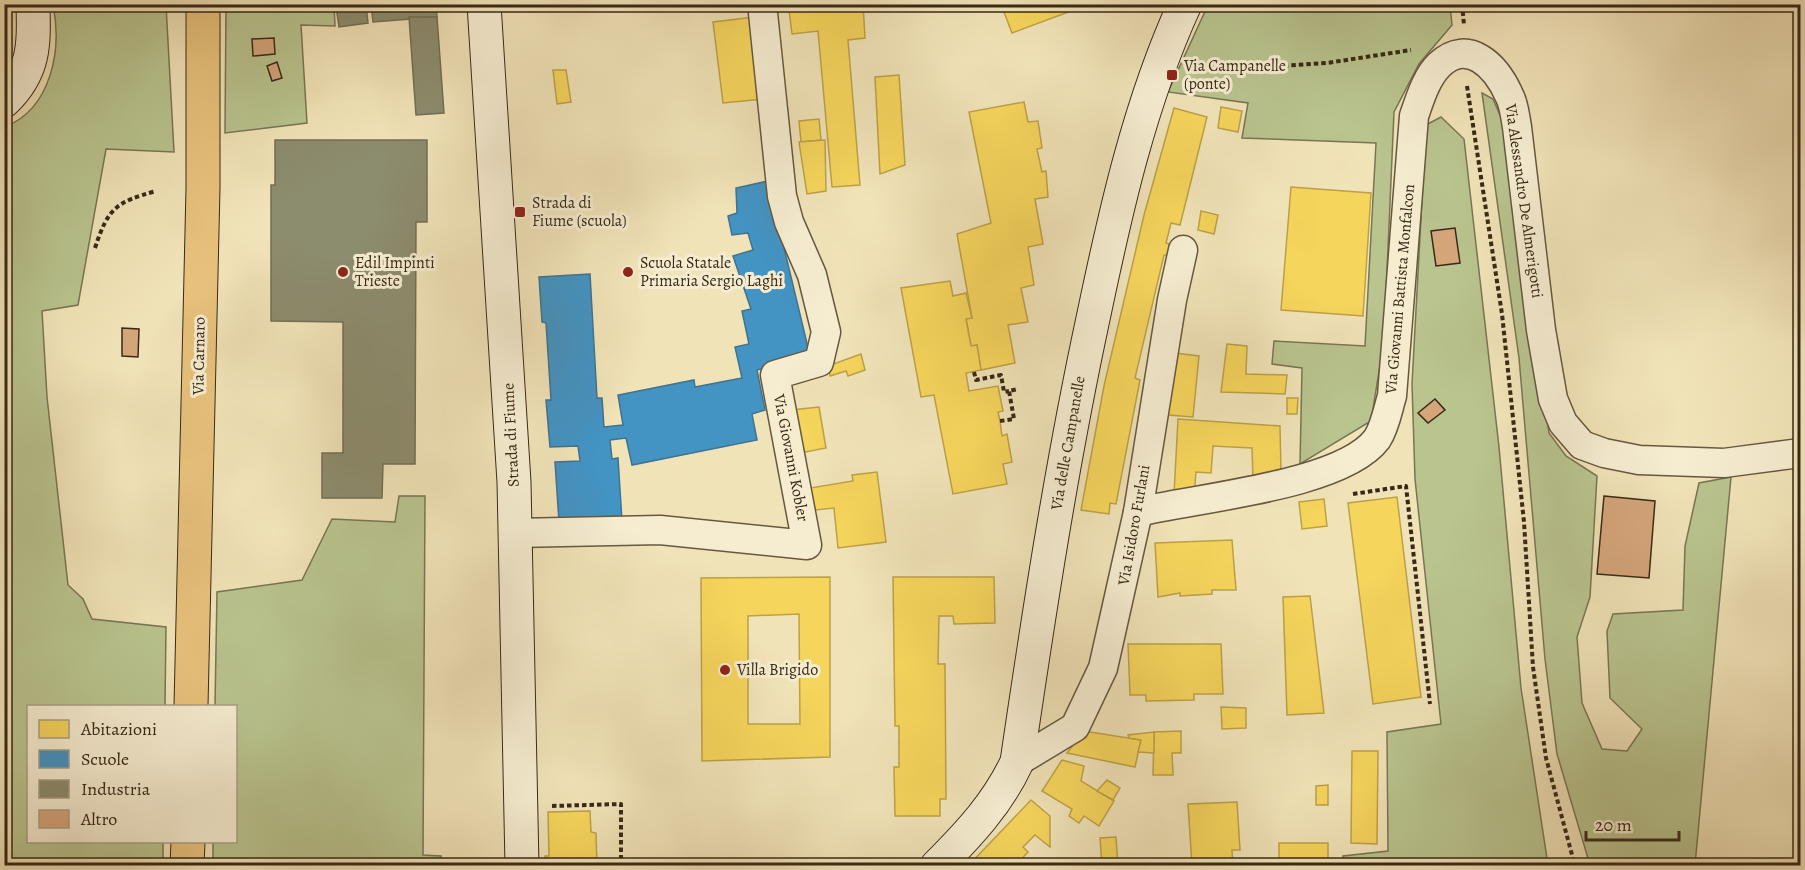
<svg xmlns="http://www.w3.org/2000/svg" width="1805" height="870" viewBox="0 0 1805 870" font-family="Alegreya,serif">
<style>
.green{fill:#b9c48f;stroke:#787653;stroke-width:1.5}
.homes{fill:#f6d55c;stroke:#bda147;stroke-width:1.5;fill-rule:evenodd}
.schools{fill:#4393c3;stroke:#40738f;stroke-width:1.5}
.industry{fill:#8c8c6e;stroke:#736e54;stroke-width:1.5}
.building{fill:#d6a67b;stroke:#382917;stroke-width:1.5}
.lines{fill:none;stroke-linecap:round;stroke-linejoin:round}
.street-casing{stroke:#66583f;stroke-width:31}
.secondary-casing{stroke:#382917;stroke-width:35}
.primary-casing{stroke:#382917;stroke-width:35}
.path{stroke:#382917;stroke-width:4;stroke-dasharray:4.5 3;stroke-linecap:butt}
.street{stroke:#f6edd1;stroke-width:28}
.secondary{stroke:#f6edd1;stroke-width:33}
.primary{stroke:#e8c27c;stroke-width:33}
.poi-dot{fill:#8f2418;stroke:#f6edd1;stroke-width:2}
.labels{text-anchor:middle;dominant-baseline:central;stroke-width:6;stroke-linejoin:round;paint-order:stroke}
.poi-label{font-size:16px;fill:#382917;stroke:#f6edd1;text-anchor:start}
.street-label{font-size:16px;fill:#382917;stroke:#f6edd1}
</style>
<rect width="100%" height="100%" fill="#f1e3b8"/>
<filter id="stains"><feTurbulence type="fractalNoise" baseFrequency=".00333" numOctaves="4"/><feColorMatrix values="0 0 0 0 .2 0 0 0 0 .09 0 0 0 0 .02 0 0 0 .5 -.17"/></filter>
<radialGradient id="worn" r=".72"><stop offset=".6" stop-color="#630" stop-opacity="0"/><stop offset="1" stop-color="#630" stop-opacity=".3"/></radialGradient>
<!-- green -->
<g class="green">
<path d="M7,5C8,22 14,49 5,65L4,5Z"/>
<path d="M53,5H166L174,152L106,149L78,305L42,311L47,397L68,585L83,599L92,619L166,627L165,706H28V842H163V865H5V127C52,108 62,49 53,5Z"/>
<polygon points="226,5 334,5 335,26 301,25 307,123 225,133"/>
<polygon points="1208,5 1450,5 1452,25 1419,64 1394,112 1384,340 1371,421 1300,464 1302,368 1272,364 1274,341 1365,346 1376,143 1242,138 1248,103 1168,92"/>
<polygon points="1482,93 1493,99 1504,124 1549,433 1566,456 1597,476 1590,597 1577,637 1582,703 1602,749 1627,751 1642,729 1610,698 1607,631 1613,614 1683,610 1685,546 1699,483 1731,477 1695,865 1590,865 1557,754 1545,659 1519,358"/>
<polygon points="1441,117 1464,139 1499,447 1521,688 1548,865 1343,866 1343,856 1388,851 1387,732 1441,724 1415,479 1412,384 1426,125"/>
<polygon points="399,496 425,496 423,855 441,856 442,865 213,865 213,842 236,842 236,706 215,706 217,592 302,580 332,519 395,522"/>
</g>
<!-- homes -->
<g class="homes">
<polygon points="818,4 863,4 865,38 848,40 860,185 832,187 818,31 792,34 789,10 818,7"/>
<polygon points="1001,4 1071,4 1069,5 1071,11 1012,33"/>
<polygon points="754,17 764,99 723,103 713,22"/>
<polygon points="553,70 566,70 571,102 557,104"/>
<polygon points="899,75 905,165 880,174 875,77"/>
<polygon points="1024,102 1028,122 1038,121 1042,148 1037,149 1042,172 1046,171 1048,197 1035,199 1043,244 1028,247 1034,285 1021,288 1028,322 1008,325 1015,363 981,370 977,345 971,346 966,319 972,318 957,234 991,223 969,112"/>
<polygon points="1221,107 1242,111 1238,132 1218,128"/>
<polygon points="1174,108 1207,117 1180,225 1171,223 1166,243 1175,246 1172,256 1164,255 1135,378 1140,380 1116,504 1110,503 1109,514 1081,510 1104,386 1144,215"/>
<polygon points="819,119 821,140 801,142 799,121"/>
<polygon points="825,140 826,191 807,194 799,142"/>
<polygon points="1291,187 1371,193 1363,316 1281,310"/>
<polygon points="1201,211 1218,215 1214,234 1198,230"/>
<polygon points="950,281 953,296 966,293 972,318 966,319 971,346 977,345 981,370 966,373 969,391 998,386 1003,411 998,412 1000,421 1002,436 1007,434 1012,462 1003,464 1007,484 953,494 934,395 921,397 901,288"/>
<polygon points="1227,344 1247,346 1246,374 1287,375 1285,394 1221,392"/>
<polygon points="1175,353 1199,356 1193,417 1168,415"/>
<polygon points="861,354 865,370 848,376 846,371 830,376 828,366"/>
<polygon points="1287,398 1298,398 1297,414 1287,414"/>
<polygon points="819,407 826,448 800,453 791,410"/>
<polygon points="1178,419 1280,426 1281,473 1253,480 1252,448 1213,446 1211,473 1196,472 1194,497 1174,494"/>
<polygon points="877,472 886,542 838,548 834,508 815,510 810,488 853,481 852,475"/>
<polygon points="1397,497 1421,697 1373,704 1348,503"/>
<polygon points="1324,499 1327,526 1302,529 1299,502"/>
<polygon points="1232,540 1236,590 1212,590 1212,594 1180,596 1180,593 1158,597 1155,543"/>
<path d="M830,577V757L702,761L701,578ZM799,614L800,724H748V616Z"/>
<polygon points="893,577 994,577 995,623 954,624 953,616 939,616 938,664 945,664 946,799 940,799 940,816 895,816 894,767 899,767 899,726 895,726"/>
<polygon points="1310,596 1324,713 1287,715 1283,597"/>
<polygon points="1128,644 1221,644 1223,694 1194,694 1194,700 1146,701 1146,695 1130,695"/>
<polygon points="1221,707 1246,708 1246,728 1222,729"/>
<polygon points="1084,731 1141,740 1135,767 1067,753"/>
<polygon points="1181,731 1181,753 1172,753 1173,775 1153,775 1154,732"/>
<polygon points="1154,732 1154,753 1138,752 1141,740 1129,738 1128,735"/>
<polygon points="1352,751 1378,751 1377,844 1351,843"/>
<polygon points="1062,760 1084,766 1081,781 1114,801 1099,826 1084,816 1079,823 1069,816 1072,809 1042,791"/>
<polygon points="1107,780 1120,788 1113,800 1097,791"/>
<polygon points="1328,785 1328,805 1316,805 1316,786"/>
<polygon points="1031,800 1050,816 1050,847 1035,835 1023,847 1028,852 1015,866 968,866"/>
<polygon points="1237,802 1240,850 1232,850 1233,866 1192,866 1188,804"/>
<polygon points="590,811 591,832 596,833 597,866 545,866 545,856 549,856 548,812"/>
<polygon points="1116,837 1118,866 1102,866 1100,838"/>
<rect x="1279" y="843" width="49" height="23"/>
</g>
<!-- schools -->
<polygon class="schools" points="768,181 810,356 757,370 765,410 752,414 757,440 632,465 626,438 610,440 612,459 618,458 622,521 559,522 555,462 580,461 578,446 550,447 546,400 551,400 546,323 542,322 539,277 590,274 597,398 602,398 604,427 623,425 618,395 694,380 695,387 742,378 735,347 749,344 742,311 751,309 733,256 753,250 748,233 732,235 728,216 737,213 736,188"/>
<!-- industry -->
<g class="industry">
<polygon points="366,4 368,23 339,27 336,6"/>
<polygon points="371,4 436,4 437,17 373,22"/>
<polygon points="409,17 437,17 444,113 416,115"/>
<polygon points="275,140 427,140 427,222 416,222 415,464 383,464 382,498 322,498 322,453 343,453 343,322 271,321 271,185 275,185"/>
</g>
<!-- building -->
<g class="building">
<polygon points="274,38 275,54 253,56 252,39"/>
<polygon points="277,62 282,78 272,81 267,66"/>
<polygon points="1800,134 1800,154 1797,153"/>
<polygon points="1455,228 1460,263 1436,266 1431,231"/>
<polygon points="122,328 139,329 138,357 122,356"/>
<polygon points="1435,399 1445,410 1428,423 1418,413"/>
<polygon points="1604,496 1655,501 1649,578 1597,574"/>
</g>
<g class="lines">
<!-- street casing -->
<g class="street-casing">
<g id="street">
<path d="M1138,512C1194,498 1342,486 1377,439C1385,427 1388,409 1392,396L1414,116C1420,99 1426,78 1439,65C1468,37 1496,66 1509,95C1514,104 1515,116 1517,127L1541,330L1553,399L1563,423L1582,445L1604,453L1639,460L1724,463L1800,453"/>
<polyline points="515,533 660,530 807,545 775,375 819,362 826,332 812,275 789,222 782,196 763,13"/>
<polyline points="1017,762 1075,727 1103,668 1138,512 1172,300 1183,250"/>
</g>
</g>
<!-- secondary casing -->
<g class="secondary-casing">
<g id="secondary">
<polyline points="484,4 514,482 522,866"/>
<path d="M4,101C35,71 34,45 33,4"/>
<path d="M937,866C969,834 998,803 1017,762C1039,612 1062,462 1094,314C1116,209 1140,102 1185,4"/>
</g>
</g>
<!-- primary casing -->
<g class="primary-casing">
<g id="primary">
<polyline points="191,706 203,188 203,4"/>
<polyline points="187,866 188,842"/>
</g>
</g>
<!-- path -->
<g class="path">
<polyline points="1462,4 1464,25"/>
<polyline points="1194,63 1264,67 1327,63 1411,50"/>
<polyline points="1467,86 1502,314 1524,522 1533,667 1546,758 1575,866"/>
<path d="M95,248C108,208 116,202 156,191"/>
<polyline points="974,372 976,380 1001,375 1004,392 1009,391"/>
<polyline points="1000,421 1014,419 1009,391 1018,389"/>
<polyline points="1353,494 1406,486 1430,704"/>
<polyline points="552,806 621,804 621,866"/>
<polyline points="597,861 621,861"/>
</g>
<!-- street -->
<use href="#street" class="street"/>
<!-- secondary -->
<use href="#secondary" class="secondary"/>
<!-- primary -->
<use href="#primary" class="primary"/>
</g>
<!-- markers -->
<g class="poi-dot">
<rect x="1166" y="69" width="12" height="12" rx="3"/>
<rect x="514" y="206" width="12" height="12" rx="3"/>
<circle cx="343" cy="272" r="6"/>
<circle cx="628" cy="272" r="6"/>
<circle cx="725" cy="670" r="6"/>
</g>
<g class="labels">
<!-- poi labels -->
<g class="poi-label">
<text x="1184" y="66">Via Campanelle<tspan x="1184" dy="18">(ponte)</tspan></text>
<text x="532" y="203">Strada di<tspan x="532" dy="18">Fiume (scuola)</tspan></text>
<text x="355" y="263">Edil Impinti<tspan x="355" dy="18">Trieste</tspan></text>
<text x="640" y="263">Scuola Statale<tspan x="640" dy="18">Primaria Sergio Laghi</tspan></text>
<text x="737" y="670">Villa Brigido</text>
</g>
<!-- street labels -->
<g class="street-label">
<text transform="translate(1524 201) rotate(82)">Via Alessandro De Almerigotti</text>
<text transform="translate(1400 289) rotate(-85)">Via Giovanni Battista Monfalcon</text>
<text transform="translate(199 356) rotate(-89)">Via Carnaro</text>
<text transform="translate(511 435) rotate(-93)">Strada di Fiume</text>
<text transform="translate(1068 443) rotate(-80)">Via delle Campanelle</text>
<text transform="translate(791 458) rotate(79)">Via Giovanni Kobler</text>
<text transform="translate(1134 525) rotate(-80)">Via Isidoro Furlani</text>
</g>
</g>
<!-- margin -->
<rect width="1805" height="870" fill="none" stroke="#f1e3b8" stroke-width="24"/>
<rect x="6" y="6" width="1793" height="858" fill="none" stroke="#382917" stroke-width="3"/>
<rect x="12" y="12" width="1781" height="846" fill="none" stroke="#382917" stroke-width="1.5"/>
<!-- legend -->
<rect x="27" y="705" width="210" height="138" fill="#f6edd1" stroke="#aa9f87" stroke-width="1.5"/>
<rect x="39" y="720" width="30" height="18" fill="#f6d55c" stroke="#aa9f87" stroke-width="1.5"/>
<text x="81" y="735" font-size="18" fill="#382917">Abitazioni</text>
<rect x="39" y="750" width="30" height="18" fill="#4393c3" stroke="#aa9f87" stroke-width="1.5"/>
<text x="81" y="765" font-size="18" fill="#382917">Scuole</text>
<rect x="39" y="780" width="30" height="18" fill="#8c8c6e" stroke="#aa9f87" stroke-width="1.5"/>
<text x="81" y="795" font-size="18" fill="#382917">Industria</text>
<rect x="39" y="810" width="30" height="18" fill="#d6a67b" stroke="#aa9f87" stroke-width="1.5"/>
<text x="81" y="825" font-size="18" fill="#382917">Altro</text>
<!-- scale -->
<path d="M1586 831v9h93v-9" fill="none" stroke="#382917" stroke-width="3"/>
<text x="1595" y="831" font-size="18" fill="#382917" stroke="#f6edd1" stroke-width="4.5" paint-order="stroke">20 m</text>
<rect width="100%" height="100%" filter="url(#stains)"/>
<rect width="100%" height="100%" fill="url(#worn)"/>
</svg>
